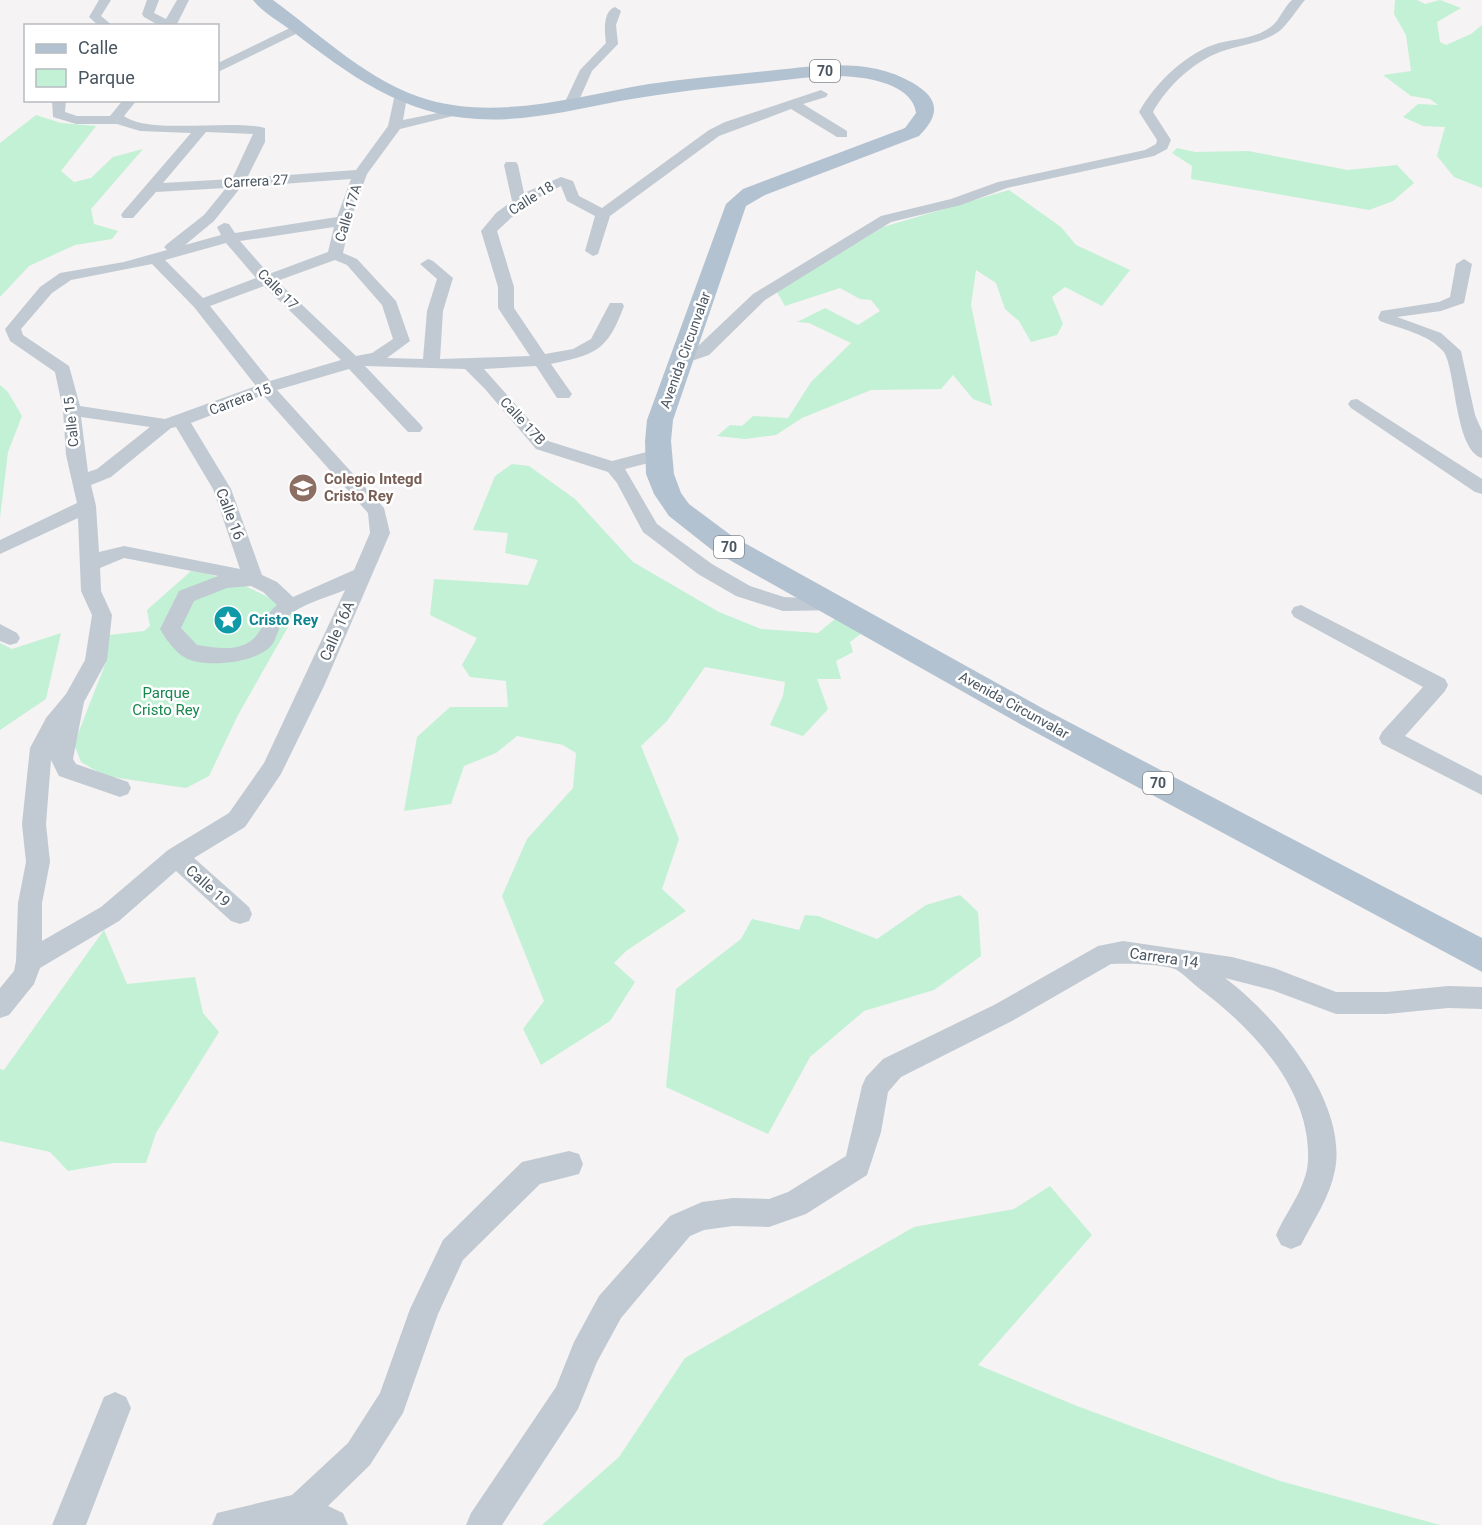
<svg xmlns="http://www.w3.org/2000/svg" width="1482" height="1525" viewBox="0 0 1482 1525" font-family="Roboto,sans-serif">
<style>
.green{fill:#c3f1d5}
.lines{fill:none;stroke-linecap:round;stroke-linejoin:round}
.street{fill:#c1cad2;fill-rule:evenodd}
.primary{fill:#b3c2d1;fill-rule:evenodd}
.labels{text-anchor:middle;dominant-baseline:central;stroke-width:5;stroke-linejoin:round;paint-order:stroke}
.shield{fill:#fff;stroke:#808990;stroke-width:1.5}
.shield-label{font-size:14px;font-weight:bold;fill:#4a5661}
.far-street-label{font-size:14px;fill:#4a5661;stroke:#fff}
.education-label{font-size:15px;font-weight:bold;fill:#785e54;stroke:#fff;text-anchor:start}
.street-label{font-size:15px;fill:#4a5661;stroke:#fff}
.culture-label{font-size:15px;font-weight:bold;fill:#0d838f;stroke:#fff;text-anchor:start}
.park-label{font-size:15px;fill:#17864f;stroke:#fff}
</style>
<rect width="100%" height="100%" fill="#f5f3f3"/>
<!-- green -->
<g class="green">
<polygon points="1395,0 1417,0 1425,4 1440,0 1461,8 1437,22 1440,42 1446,45 1471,34 1482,25 1482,188 1454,177 1437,156 1445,127 1423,126 1403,117 1418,104 1438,105 1430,99 1411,96 1383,75 1411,71 1406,35 1394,14"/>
<polygon points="36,115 61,123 96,126 61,171 74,182 91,178 113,157 143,149 91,209 94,224 118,231 112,239 75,245 29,266 0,297 0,143"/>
<polygon points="1177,148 1195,152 1248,151 1348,170 1397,165 1414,183 1393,201 1369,210 1191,179 1192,166 1172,153"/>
<polygon points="1009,190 1061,227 1076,245 1130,270 1102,306 1065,287 1052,297 1063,324 1057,335 1031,342 1019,321 1005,309 996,283 976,270 971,305 992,406 973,399 953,375 941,389 871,390 802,418 776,435 745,439 717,436 730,425 742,426 753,416 788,418 811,382 851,343 809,323 797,322 825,308 858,325 880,311 871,300 860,299 840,288 785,306 777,292 883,227"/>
<polygon points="0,385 8,392 22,416 8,452 0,518"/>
<polygon points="512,464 529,466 575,499 633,562 719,612 761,629 818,633 835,619 862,633 850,642 853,652 836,661 841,679 817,679 828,709 803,736 770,725 783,696 785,682 705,667 667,721 641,746 679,839 662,889 686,911 626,951 614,963 635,982 610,1021 541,1065 523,1029 544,1001 502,896 527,839 573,788 576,753 563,745 517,736 496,753 464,766 451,804 404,811 417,737 450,707 508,707 506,681 470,677 462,665 477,638 430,615 434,579 528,585 538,560 505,553 508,533 473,530 495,476"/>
<path d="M191,571C230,577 262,592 296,613L238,715L209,776L186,788L105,776L81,762L74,744L106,662L109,635L144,631L150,626L147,610Z"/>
<polygon points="61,633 46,699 0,730 0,643 12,649"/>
<polygon points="960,895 978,912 981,956 934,990 864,1011 810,1057 768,1134 666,1087 676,989 741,939 752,919 799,930 805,915 818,916 877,939 926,905"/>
<polygon points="104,930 127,984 195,977 203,1013 219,1032 156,1133 146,1163 113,1163 68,1171 50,1152 0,1141 0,1069 4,1070"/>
<polygon points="1050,1186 1092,1235 978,1365 1077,1406 1280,1481 1440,1525 542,1525 619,1457 685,1358 914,1227 1014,1209"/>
</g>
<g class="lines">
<!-- street -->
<g class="street">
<polygon points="99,0 111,0 101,16 113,26 99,26 89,17"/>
<polygon points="147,0 159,0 154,13 166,19 177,0 189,0 176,26 160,26 144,17 142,14"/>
<path d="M1292,0H1305C1298,8 1286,27 1278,32C1262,43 1244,44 1226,50C1197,58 1167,86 1153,112L1171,140L1167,149L1154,156L1007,188L961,205L891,222L765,300L709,355L680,365L672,360L674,356L697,347L753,294L881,216L951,199L998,182L1145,150L1156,144L1157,140L1139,112C1155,83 1187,52 1219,43C1237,39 1257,38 1272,26C1280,19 1284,7 1292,0Z"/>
<path d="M615,7L621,11L616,25L618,44L592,71L576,107H566L564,104L580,70L606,43C605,32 602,12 615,7Z"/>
<polygon points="300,23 306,27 304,30 218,72 218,63"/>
<path d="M821,90L828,94L826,97L803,104L847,131V137H837L791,109L719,136L610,216L598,254L593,256L585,251L595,216L567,201L561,186L526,204L497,231L514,287V308L545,354L573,349L591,339L610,303H622L624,306C607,351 597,354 551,364L572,394L569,398H557L536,366L484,369L548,441L612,461L658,449L664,451L667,455L664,459L625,469L657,524L712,564L750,586L784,597L844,600L847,605L844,610L783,611L736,596L698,574L643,532L617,483L608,472L536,449L485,389L465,369L365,366L420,424L423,428L420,432H408L349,369L277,390L384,508L390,533L324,686L281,774L245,827L194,858L249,907L252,914L249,921L240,924L231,921L176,871L119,921L40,968L34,984L9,1015L0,1018V988L14,971L16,961L18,903L26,862L22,824L30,748L46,718L66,694L85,660L92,615L81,591L78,518L0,554V540L77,503L66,455L63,410L55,372L10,341L5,329L40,287L60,273L124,262L167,250L164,247L167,244L204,215L226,188L156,192L133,218H123L121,215L123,212L191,133L140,131L117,124H76L53,117L52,100H66L65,112L77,116H110L123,100H137L124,116C150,135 229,119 265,128V142L247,178L356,170L388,126L395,94L400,93L407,97L403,120L457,109V115L400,129L367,174L350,221L343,253L357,259L396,301L410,341L387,358L423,359L427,311L437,279L420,264L428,259L433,261L453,278L443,311L440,359L530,356L498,308V287L481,231L496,213L512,201L504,165L506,162H516L518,165L524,193L561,177L573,181L579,196L602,208L709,130L725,122ZM206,132L253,134L232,179L163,183ZM351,179L337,217L235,233L229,224L224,223L217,227L221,235L185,245L214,221L241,187ZM334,227L328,252L269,274L240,241ZM226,243L256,278L203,298L165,260ZM335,260L347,265L382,305L393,339L372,353L356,356L277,281ZM152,264L194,307L256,386L165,419L80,406L69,366L23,335L21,329L52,293L71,280ZM264,286L341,360L270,381L210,306ZM263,395L368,513L370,533L354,570L293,597L277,582L262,575L231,489L191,423ZM81,417L150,427L97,469L88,472ZM176,427L213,489L240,569L124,546L99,552L96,506L91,485L111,477L171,428ZM124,558L218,576L179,591L160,629C165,638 175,652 184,657C203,669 256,663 271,646C277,639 278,628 283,621C297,605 326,598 345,590L264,763L229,813L168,850L101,907L42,941V903L50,862L46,824L51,760L59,776L120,797L128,794L131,788L128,782L76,764L73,759L84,702L107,660L112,615L101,591L100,568ZM251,586L263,592L277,605C265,614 265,625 256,636C242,653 216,648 197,645L181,628L194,601L227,588Z"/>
<path d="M1464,259L1472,264L1464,303L1441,311L1397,317L1441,333L1461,351L1475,415L1482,431V458C1454,450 1456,366 1443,351C1428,334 1401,329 1380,321L1378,318L1381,311L1439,302L1450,297L1456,264Z"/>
<polygon points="1357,399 1482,479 1482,494 1475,492 1351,408 1348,404 1351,400"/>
<polygon points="1301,605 1445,679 1448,685 1445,691 1405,736 1482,776 1482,795 1382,744 1379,738 1382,732 1423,687 1294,617 1291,612 1294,607"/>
<polygon points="0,624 17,633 20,638 17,643 10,645 0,641"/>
<path d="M1123,941L1232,957L1274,968L1336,992H1387L1448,986L1482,987V1009L1448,1008L1387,1014H1336L1272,990L1225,978C1275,1015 1348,1102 1335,1170C1330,1197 1313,1221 1301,1245L1291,1249L1281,1245L1276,1235C1287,1210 1307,1187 1308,1160C1311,1089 1252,1028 1200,989C1192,983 1183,973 1175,969C1162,964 1125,963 1111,964L1012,1021L901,1077L888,1092L881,1132L867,1175L806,1214L769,1227L733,1226L704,1230L690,1236L621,1318L597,1362L578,1409L502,1525H466L471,1513L556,1387L574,1342L599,1296L670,1216L702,1202L733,1198L769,1199L788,1192L846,1156L862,1086L866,1077L883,1059L994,1005L1098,946Z"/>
<polygon points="569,1151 579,1154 583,1164 579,1174 540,1184 463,1260 438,1314 403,1413 370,1465 328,1506 343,1513 348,1525 212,1525 217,1513 292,1495 348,1443 380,1393 410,1309 443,1240 522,1162"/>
<polygon points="115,1392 126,1397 131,1408 86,1525 52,1525 104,1397"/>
</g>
<!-- primary -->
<path class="primary" d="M253,0H273C321,35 371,84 429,100C501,120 578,96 649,84C691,78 733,75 776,70C821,65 872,58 913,83C940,99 940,115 919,136L765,195L746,206L673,420L671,441L674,474L681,493L689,504L732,536L1042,708L1482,938V972L1020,724L712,550L669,516L654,494L646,474L645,441L647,420L726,204L743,189L905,128L916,113C913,87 876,79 854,77C826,74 797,79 768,82C719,87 669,92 620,101C573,110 525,122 477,119C403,115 349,75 292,31C280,22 262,12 253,0Z"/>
</g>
<!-- icons -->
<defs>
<g id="school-disc" transform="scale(1.5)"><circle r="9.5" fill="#8d6e63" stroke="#fff"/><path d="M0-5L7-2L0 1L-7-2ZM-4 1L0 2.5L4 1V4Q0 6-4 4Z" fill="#fff"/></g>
<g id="sight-disc" transform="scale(1.5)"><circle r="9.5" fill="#0f9aa8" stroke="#fff"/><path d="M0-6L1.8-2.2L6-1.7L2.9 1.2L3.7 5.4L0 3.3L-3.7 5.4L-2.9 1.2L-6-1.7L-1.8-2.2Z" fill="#fff"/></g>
</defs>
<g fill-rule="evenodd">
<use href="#school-disc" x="303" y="488"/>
<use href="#sight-disc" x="228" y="620"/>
</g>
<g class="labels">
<!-- shield labels -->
<g class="shield">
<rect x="810" y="60" width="30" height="22" rx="4.5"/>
<rect x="714" y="536" width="30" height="22" rx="4.5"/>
<rect x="1143" y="772" width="30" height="22" rx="4.5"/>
</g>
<g class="shield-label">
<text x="825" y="71">70</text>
<text x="729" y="547">70</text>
<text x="1158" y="783">70</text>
</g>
<!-- far-street labels -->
<g class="far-street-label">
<text transform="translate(256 181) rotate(-3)">Carrera 27</text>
<text transform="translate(531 198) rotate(-32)">Calle 18</text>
<text transform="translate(348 213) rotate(-73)">Calle 17A</text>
<text transform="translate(278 289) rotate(45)">Calle 17</text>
<text transform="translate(685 350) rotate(-70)">Avenida Circunvalar</text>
<text transform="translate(240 399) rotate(-21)">Carrera 15</text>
<text transform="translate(523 421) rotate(47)">Calle 17B</text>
<text transform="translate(71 422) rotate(-96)">Calle 15</text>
<text transform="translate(1014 705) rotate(29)">Avenida Circunvalar</text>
</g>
<!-- education labels -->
<g class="education-label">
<text x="324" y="479">Colegio Integd<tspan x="324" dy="17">Cristo Rey</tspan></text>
</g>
<!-- street labels -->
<g class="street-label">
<text transform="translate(230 514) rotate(69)">Calle 16</text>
<text transform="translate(337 631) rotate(-66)">Calle 16A</text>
<text transform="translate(208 886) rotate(42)">Calle 19</text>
<text transform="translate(1164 958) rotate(8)">Carrera 14</text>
</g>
<!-- culture labels -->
<g class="culture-label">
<text x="249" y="620">Cristo Rey</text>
</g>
<!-- park labels -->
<g class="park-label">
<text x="166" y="693">Parque<tspan x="166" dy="17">Cristo Rey</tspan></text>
</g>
</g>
<!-- legend -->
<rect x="24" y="24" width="195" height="78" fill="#ffffff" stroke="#b7bbc0" stroke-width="1.5"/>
<rect x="36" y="44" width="30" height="9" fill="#b3c2d1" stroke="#b7bbc0" stroke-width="1.5"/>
<text x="78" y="54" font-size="18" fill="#4a5661">Calle</text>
<rect x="36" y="69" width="30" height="18" fill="#c3f1d5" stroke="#b7bbc0" stroke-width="1.5"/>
<text x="78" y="84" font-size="18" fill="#4a5661">Parque</text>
</svg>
